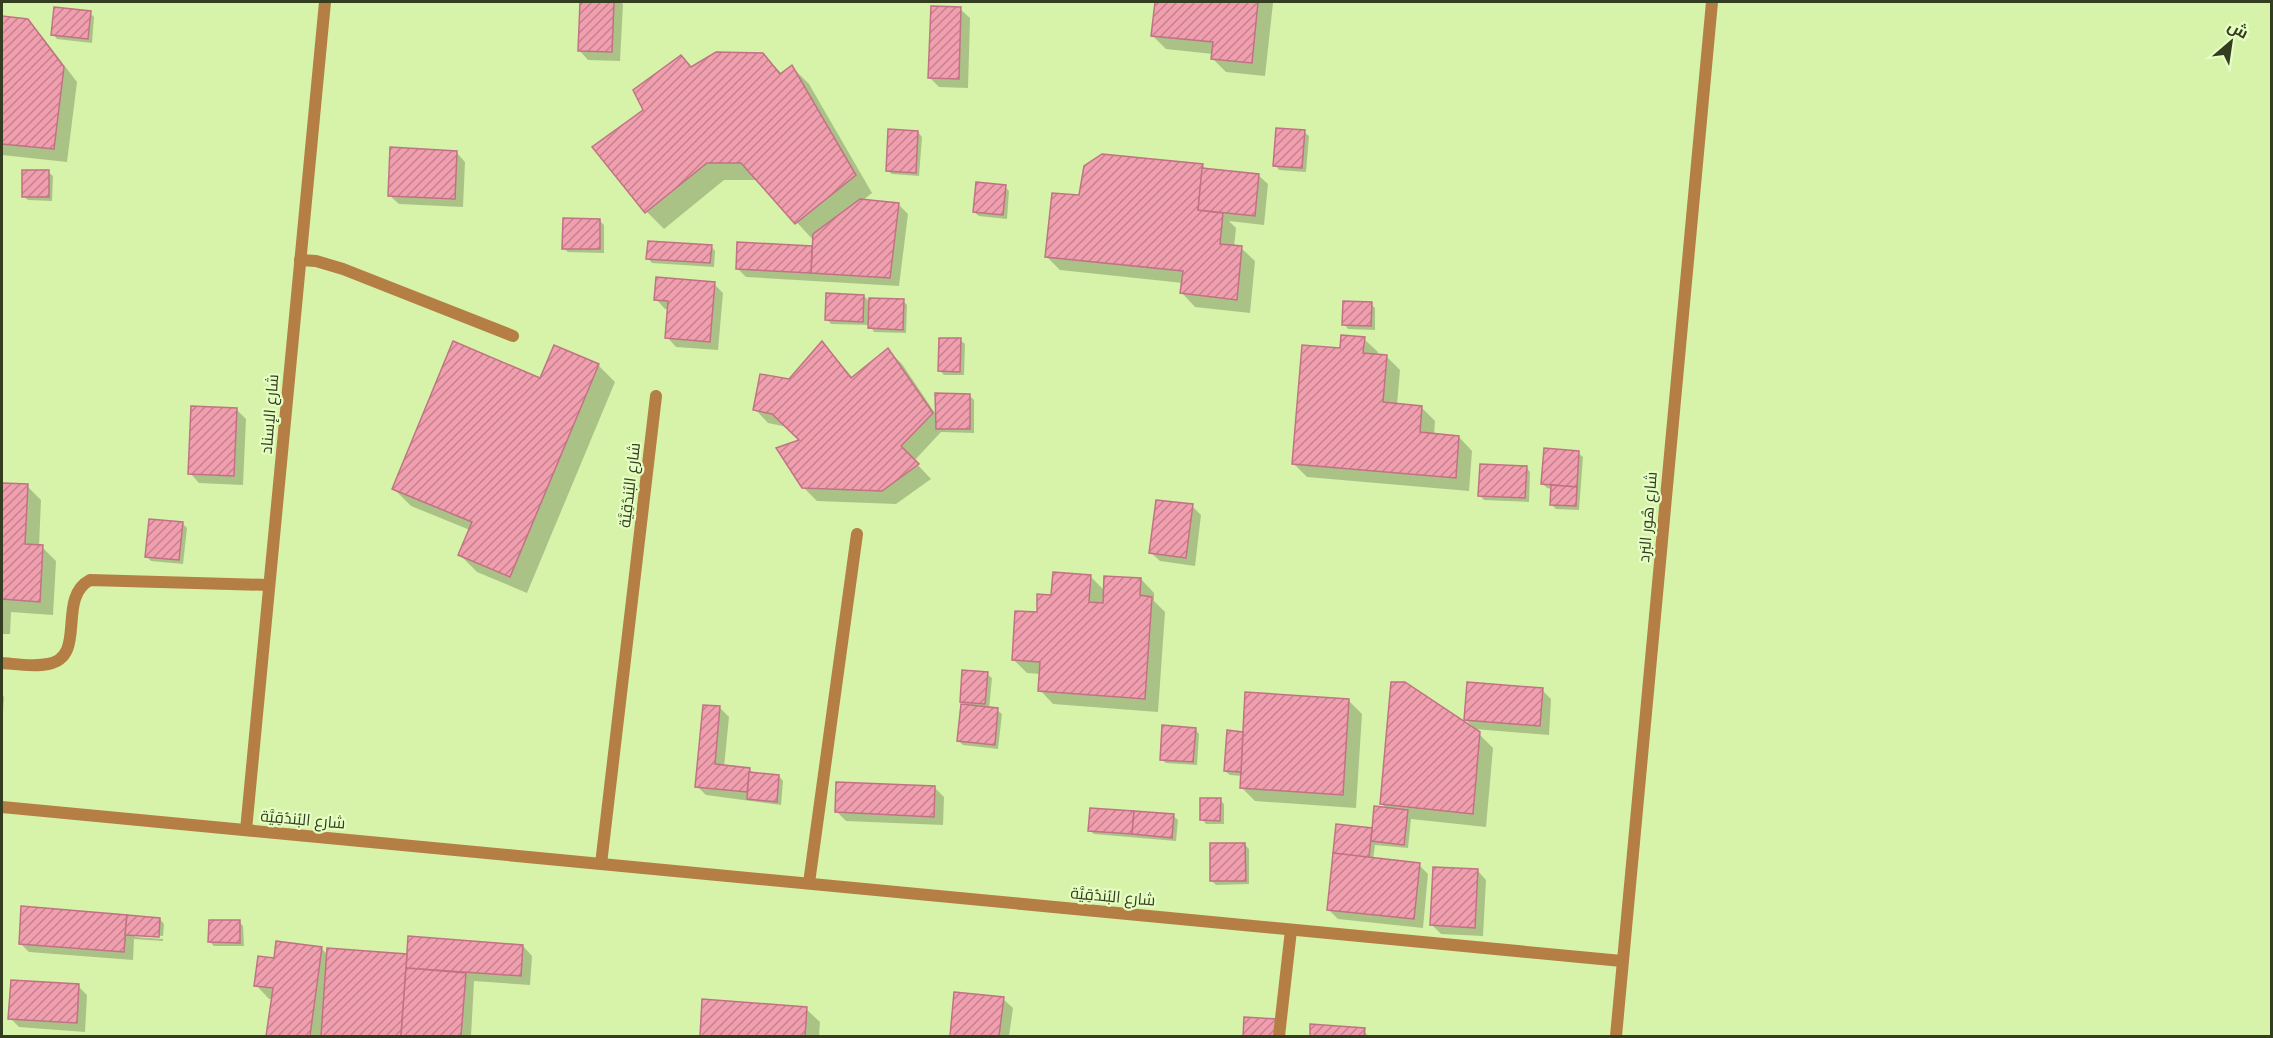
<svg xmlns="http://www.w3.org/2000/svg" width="2273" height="1038" viewBox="0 0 2273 1038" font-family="'Noto Serif',Cairo,serif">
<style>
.shadow{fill:#0003}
.building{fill:url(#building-hatch);stroke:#c17385;stroke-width:1.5}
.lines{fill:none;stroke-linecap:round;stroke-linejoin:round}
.lane{stroke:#b57e44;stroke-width:12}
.street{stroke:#b57e44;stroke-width:12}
.labels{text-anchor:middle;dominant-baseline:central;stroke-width:4.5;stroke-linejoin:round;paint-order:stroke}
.street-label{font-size:16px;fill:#333e20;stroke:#e6fec3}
</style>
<defs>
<pattern id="building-hatch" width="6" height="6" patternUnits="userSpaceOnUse" patternTransform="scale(1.5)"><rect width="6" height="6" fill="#f19eaf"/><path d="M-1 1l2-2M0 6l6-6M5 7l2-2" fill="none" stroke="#c4828e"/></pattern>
</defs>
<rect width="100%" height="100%" fill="#d6f3a9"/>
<!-- shadow -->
<g class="shadow">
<polygon points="581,2 620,2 623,4 620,61 588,60 579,50"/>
<polygon points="1156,2 1271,2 1273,3 1265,76 1226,72 1213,59 1213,54 1166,49 1153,36"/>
<polygon points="960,9 970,18 968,88 939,87 930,78"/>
<polygon points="90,13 94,17 92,43 57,39 53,34"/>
<polygon points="2,18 27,21 41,35 77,82 67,162 2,155"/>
<polygon points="763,54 782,74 792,67 809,84 872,193 862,201 899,205 908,214 899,286 746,277 737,268 738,244 814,247 814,241 758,180 724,180 664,229 647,212 594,147 645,111 692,68"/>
<polygon points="918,132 922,137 919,176 892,174 887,170"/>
<polygon points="1304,132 1309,136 1306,172 1279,170 1275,165"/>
<polygon points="456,152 465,162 463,207 399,204 389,195"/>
<polygon points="1202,166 1206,169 1258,175 1268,184 1264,225 1229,221 1236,228 1234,247 1241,248 1255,261 1250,313 1195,307 1182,293 1183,283 1060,270 1046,256 1080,197"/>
<polygon points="48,172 53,176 52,201 28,200 23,196"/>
<polygon points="1005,187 1009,191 1007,219 979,216 974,212"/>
<polygon points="599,220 604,225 604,253 568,252 563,248"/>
<polygon points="711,246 715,251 714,267 652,263 648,258"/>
<polygon points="714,284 723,293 718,350 676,347 667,337 669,309 665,309 656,299"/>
<polygon points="864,296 871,303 903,301 907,305 906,333 874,332 870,325 831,324 827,319"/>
<polygon points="1371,304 1375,308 1375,330 1348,329 1344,324"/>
<polygon points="1364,339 1378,352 1377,355 1386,356 1400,370 1397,405 1421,407 1435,421 1434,435 1459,437 1472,451 1469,491 1307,477 1293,463 1341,350"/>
<polygon points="960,340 965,344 964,375 944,375 939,370"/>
<polygon points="823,343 853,378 888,350 902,364 937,416 969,395 974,400 974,433 941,432 914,461 931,479 896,504 817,501 803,487 801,440 787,427 768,423 755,409 789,381"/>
<polygon points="598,365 615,382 527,593 477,572 460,555 470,530 411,506 394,489 541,380"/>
<polygon points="236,409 246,419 243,485 199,483 190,473"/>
<polygon points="1578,453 1583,457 1579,510 1556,509 1551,504 1552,489 1547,488 1543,484"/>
<polygon points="1526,467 1530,472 1529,502 1484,500 1479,495"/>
<polygon points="2,484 27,486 41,500 39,547 42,547 56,561 53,615 11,612 10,634 2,634"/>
<polygon points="1192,506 1201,515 1195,566 1160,561 1150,552"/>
<polygon points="182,523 187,528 183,564 151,561 147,557"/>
<polygon points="1090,576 1105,591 1141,579 1154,593 1154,601 1165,612 1158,712 1053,704 1040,690 1041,674 1027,673 1013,659 1038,614 1053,597"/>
<polygon points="987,674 992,678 989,709 997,710 1002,714 998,749 963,745 958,740 966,706 961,701"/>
<polygon points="1542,690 1551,699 1549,735 1475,729 1466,720"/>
<polygon points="2,695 4,697 2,726"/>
<polygon points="1348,700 1362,714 1356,808 1255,801 1242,788 1242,776 1230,775 1225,771 1242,733"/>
<polygon points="720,708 729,717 724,767 749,769 754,774 779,776 783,781 781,805 706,795 697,786"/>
<polygon points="1195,729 1199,734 1197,765 1166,763 1161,759"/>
<polygon points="1479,734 1493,748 1486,827 1411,819 1408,848 1375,845 1373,860 1419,865 1428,874 1423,928 1338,919 1328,909 1337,826 1373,830 1387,809 1381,803"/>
<polygon points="935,788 944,797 943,825 846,821 837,812"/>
<polygon points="1220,800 1224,804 1224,824 1206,824 1202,819"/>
<polygon points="1173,816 1178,820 1176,841 1094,834 1089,830"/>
<polygon points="1244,844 1249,849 1249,884 1216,885 1211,880"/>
<polygon points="1477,870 1486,880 1483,936 1441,934 1432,925"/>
<polygon points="160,919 164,924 163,936 135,934 135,937 163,939 163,941 134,939 133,960 29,952 20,943"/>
<polygon points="239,922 243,926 244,946 214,946 210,942"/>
<polygon points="523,946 532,956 530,985 474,981 471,1036 268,1036 273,999 269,999 256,985 276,960 321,948 328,955 408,955"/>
<polygon points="78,986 87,995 85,1032 19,1027 10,1018"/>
<polygon points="956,993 1003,999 1013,1008 1009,1036 951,1036"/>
<polygon points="704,1001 806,1009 820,1022 819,1036 701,1036"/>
<polygon points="1312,1025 1364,1030 1368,1036 1311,1036"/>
</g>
<!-- building -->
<g class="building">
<polygon points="580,2 614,2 612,52 578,51"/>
<polygon points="1155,2 1258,2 1252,63 1211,59 1213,42 1151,36"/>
<polygon points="931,6 961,7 959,79 928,78"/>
<polygon points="54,7 91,11 88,39 51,35"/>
<polygon points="2,16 28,19 64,67 54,149 2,144"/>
<polygon points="716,52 763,53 780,74 792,65 856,175 795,224 741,163 707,163 645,213 592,147 643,110 633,90 681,55 691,67"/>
<polygon points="1276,128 1305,130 1302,168 1273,166"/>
<polygon points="888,129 918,131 916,173 886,171"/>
<polygon points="390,147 457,151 455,199 388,196"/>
<polygon points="1102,154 1203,164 1198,210 1223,213 1220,244 1242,246 1237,300 1180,293 1183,271 1045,257 1052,193 1079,195 1084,166"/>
<polygon points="1202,168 1259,174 1255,216 1198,210"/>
<rect x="22" y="170" width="27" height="27"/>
<polygon points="976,182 1006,185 1003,215 973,212"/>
<polygon points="860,199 899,203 890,278 811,273 813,234"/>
<polygon points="563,218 600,219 600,249 562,249"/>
<polygon points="648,241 712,245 710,263 646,259"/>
<polygon points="737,242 812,246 811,273 736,269"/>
<polygon points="656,277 715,282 710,342 665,338 668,301 654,300"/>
<polygon points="826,293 864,295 863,322 825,320"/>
<polygon points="869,298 904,299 903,330 868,328"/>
<polygon points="1343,301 1372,302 1371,326 1342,325"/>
<polygon points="1341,335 1365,337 1363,353 1387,355 1383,402 1422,406 1420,432 1459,436 1456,478 1292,464 1302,345 1340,348"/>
<polygon points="939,338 961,338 960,372 938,371"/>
<polygon points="453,341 540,378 554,345 599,364 510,577 458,555 472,522 392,489"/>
<polygon points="822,341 851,378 888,348 933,413 901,446 919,464 882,491 802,488 776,448 799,440 772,414 753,410 760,374 789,379"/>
<polygon points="935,393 970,394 970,429 936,429"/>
<polygon points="191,406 237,408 234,476 188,474"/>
<polygon points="1544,448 1579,451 1577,487 1541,484"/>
<polygon points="1480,464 1527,466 1525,498 1478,496"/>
<polygon points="2,483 28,484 25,544 43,545 40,602 2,599"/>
<polygon points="1551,485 1577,487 1576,506 1550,505"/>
<polygon points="1156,500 1193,504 1186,558 1149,553"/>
<polygon points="149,519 183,522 179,560 145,557"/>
<polygon points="1053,572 1091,575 1089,602 1103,603 1104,576 1141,578 1140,595 1152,597 1145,699 1038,691 1040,662 1012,660 1015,611 1037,612 1037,594 1051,595"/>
<polygon points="962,670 988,672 985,704 960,702"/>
<polygon points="1391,682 1405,682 1480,732 1473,814 1380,804"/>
<polygon points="1467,682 1543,688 1540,726 1464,720"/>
<polygon points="1245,692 1349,699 1343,795 1240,788"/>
<polygon points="961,704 998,708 995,745 957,741"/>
<polygon points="703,705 720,706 715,764 750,768 747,792 695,787"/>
<polygon points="1162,725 1196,728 1193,762 1160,760"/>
<polygon points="1227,730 1243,732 1241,772 1224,771"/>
<polygon points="749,772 779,775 777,802 747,799"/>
<polygon points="836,782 935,786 934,817 835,812"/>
<polygon points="1200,798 1221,798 1220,821 1200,820"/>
<polygon points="1374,806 1408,810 1404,845 1371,841"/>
<polygon points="1090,808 1134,811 1132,834 1088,831"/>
<polygon points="1134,811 1174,814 1172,838 1132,834"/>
<polygon points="1336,824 1372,828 1369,858 1333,853"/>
<polygon points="1210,843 1245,843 1246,881 1210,881"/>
<polygon points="1333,853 1420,863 1414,919 1327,910"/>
<polygon points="1433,867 1478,869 1475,928 1430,925"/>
<polygon points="21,906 127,915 124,952 19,944"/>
<polygon points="127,915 160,918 159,937 125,935"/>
<polygon points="209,920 240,920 240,943 208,942"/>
<polygon points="408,936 523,945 521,976 406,968"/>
<polygon points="276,941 322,947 310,1036 266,1036 273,988 254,986 258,956 274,958"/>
<polygon points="327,948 407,954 401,1036 321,1036"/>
<polygon points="406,968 466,973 461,1036 401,1036"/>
<polygon points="11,980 79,984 77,1023 8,1019"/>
<polygon points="954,992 1004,997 999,1036 950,1036"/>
<polygon points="702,999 807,1007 805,1036 700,1036"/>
<polygon points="1244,1017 1277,1019 1276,1036 1243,1036"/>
<polygon points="1310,1024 1365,1028 1364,1036 1310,1036"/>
</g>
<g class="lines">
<!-- lane -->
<g class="lane">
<polyline points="300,260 316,261 343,269 513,336"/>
<path d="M2,663C16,664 33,667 48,664C88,657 56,598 90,580L269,585"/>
<polyline points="601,864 656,396"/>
<polyline points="809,883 857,534"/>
<polyline points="1279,1036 1291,930"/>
</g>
<!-- street -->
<g class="street">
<polyline points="2,807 1622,961"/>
<polyline points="246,830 325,2"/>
<polyline points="1616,1036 1712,2"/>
</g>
</g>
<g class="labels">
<!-- street labels -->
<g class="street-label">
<text transform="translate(269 414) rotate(-85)">شارع الإسناد</text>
<text transform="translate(629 485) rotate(-83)">شارع البُندُقِيَّة</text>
<text transform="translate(1647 517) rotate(-85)">شارع هُور البَرد</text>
<text transform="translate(303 819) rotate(5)">شارع البُندُقِيَّة</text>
<text transform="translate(1113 896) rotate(5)">شارع البُندُقِيَّة</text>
</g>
</g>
<!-- border -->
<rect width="2273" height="1038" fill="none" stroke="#333e20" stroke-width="6"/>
<!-- north arrow -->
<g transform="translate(2231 42) rotate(29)" stroke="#e6fec3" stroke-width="4.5" paint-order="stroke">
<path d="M0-4.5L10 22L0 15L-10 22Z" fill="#333e20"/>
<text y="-9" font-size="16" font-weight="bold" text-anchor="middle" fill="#333e20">ش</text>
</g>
</svg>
